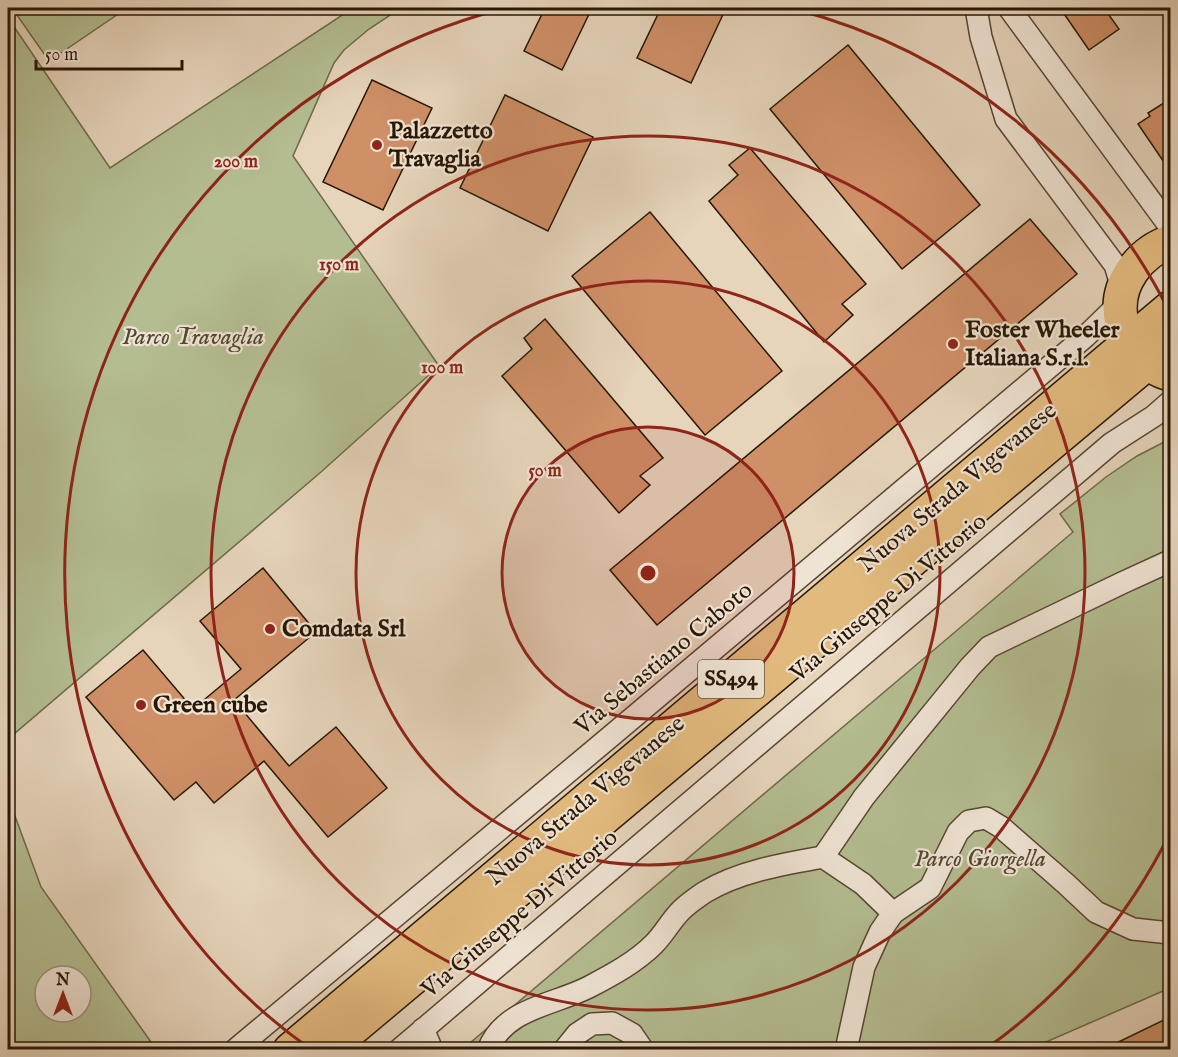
<svg xmlns="http://www.w3.org/2000/svg" width="1178" height="1057" viewBox="0 0 1178 1057" font-family="'IM FELL English',serif">
<style>
.green{fill:#b4bd91;stroke:#6e6a4b;stroke-width:1.5;fill-rule:evenodd}
.building{fill:#cf8f67;stroke:#271705;stroke-width:1.5}
.lines{fill:none;stroke-linecap:round;stroke-linejoin:round}
.street-casing{stroke:#574632;stroke-width:24}
.primary-casing{stroke:#271705;stroke-width:36}
.street{stroke:#efe3d3;stroke-width:21}
.primary{stroke:#e3ba7e;stroke-width:33}
.ring{fill:none;stroke:#8f2418;stroke-width:3}
.poi-dot{fill:#8f2418;stroke:#efe3d3;stroke-width:2}
.labels{text-anchor:middle;dominant-baseline:central;stroke-width:4.5;stroke-linejoin:round;paint-order:stroke}
.shield{fill:#efe3d3;stroke:#635443;stroke-width:1.5}
.shield-label{font-size:22px;font-weight:bold;fill:#271705}
.poi-label{font-size:24px;font-weight:bold;fill:#271705;stroke:#efe3d3;text-anchor:start}
.park-label{font-size:24px;font-style:italic;fill:#51492f;stroke:#efe3d3}
.street-label{font-size:24px;fill:#271705;stroke:#efe3d3}
.centre{fill:#8f2418;stroke:#efe3d3;stroke-width:3}
.ring-label{font-size:18px;text-anchor:middle;font-weight:bold;fill:#8f2418;stroke:#efe3d3;stroke-width:4.5;stroke-linejoin:round;paint-order:stroke}
</style>
<rect width="100%" height="100%" fill="#e6d4bb"/>
<filter id="stains"><feTurbulence type="fractalNoise" baseFrequency=".00333" numOctaves="4"/><feColorMatrix values="0 0 0 0 .2 0 0 0 0 .09 0 0 0 0 .02 0 0 0 .5 -.17"/></filter>
<radialGradient id="worn" r=".72"><stop offset=".6" stop-color="#630" stop-opacity="0"/><stop offset="1" stop-color="#630" stop-opacity=".3"/></radialGradient>
<!-- green -->
<g class="green">
<polygon points="12,8 127,8 49,61"/>
<polygon points="353,8 401,8 369,29 344,50 334,63 293,156 439,366 321,472 8,739 8,18 110,168"/>
<polygon points="1170,439 1170,988 1030,1049 466,1050 470,1043 1073,532 1060,514 1106,477 1137,456"/>
<path d="M8,797L41,887L156,1049H8ZM45,976H81V1012H45Z"/>
</g>
<!-- building -->
<g class="building">
<polygon points="545,8 592,8 562,70 524,51"/>
<polygon points="661,8 726,8 691,83 637,58"/>
<polygon points="1060,8 1104,8 1119,29 1089,50"/>
<polygon points="848,45 980,205 902,269 770,109"/>
<polygon points="372,80 432,108 383,210 323,182"/>
<polygon points="505,95 593,137 548,231 460,188"/>
<polygon points="1170,99 1170,171 1138,124 1150,116 1148,113"/>
<polygon points="750,148 866,284 842,304 853,315 824,342 709,201 738,175 729,165"/>
<polygon points="650,212 782,371 705,435 572,276"/>
<polygon points="1030,219 1077,274 657,625 610,570"/>
<polygon points="545,319 663,458 640,476 650,485 619,513 502,376 532,349 524,338"/>
<polygon points="263,568 316,632 234,700 289,766 336,727 387,788 328,837 264,761 214,803 196,782 174,800 86,697 143,650 193,709 241,669 200,621"/>
<polygon points="1170,1017 1170,1050 1102,1050"/>
</g>
<g class="lines">
<!-- street casing -->
<g class="street-casing">
<g id="street">
<polyline points="976,8 981,37 1006,119 1115,265 1123,291"/>
<polyline points="1009,8 1170,227"/>
<polyline points="823,857 864,797 970,667 989,647 1122,583 1170,561"/>
<polyline points="893,913 930,888 958,832 969,821 986,818 1001,827 1065,883 1096,912 1133,929 1170,933"/>
<polyline points="423,1029 432,1050"/>
<polyline points="235,1050 598,747 1086,336 1121,302"/>
<polyline points="399,1050 1112,443 1154,416 1170,402"/>
<path d="M488,1050C504,1008 554,1005 589,987C612,975 636,962 654,944C663,935 669,924 677,915C684,906 696,898 705,892C740,871 784,864 823,857L863,884L893,913L880,932L864,967L846,1050"/>
<polyline points="564,1050 577,1034 592,1024 612,1023 632,1034 643,1050"/>
</g>
</g>
<!-- primary casing -->
<g class="primary-casing">
<g id="primary">
<path d="M1170,242C1140,252 1115,284 1121,318C1122,322 1124,327 1126,331C1127,335 1128,340 1131,344C1133,348 1137,351 1140,354C1148,364 1158,371 1170,374"/>
<polyline points="290,1050 1170,308"/>
<polyline points="327,1050 1170,344"/>
</g>
</g>
<!-- street -->
<use href="#street" class="street"/>
<!-- primary -->
<use href="#primary" class="primary"/>
</g>
<!-- distance rings -->
<circle cx="648" cy="573" r="146" fill="#8f2418" fill-opacity=".12"/>
<g class="ring">
<circle cx="648" cy="573" r="146"/>
<circle cx="648" cy="573" r="292"/>
<circle cx="648" cy="573" r="437"/>
<path d="M1170 833A583 583 0 0 1 987 1048M309 1048A583 583 0 0 1 502 9M794 9A583 583 0 0 1 1170 313"/>
</g>
<!-- markers -->
<g class="poi-dot">
<circle cx="377" cy="145" r="6"/>
<circle cx="953" cy="344" r="6"/>
<circle cx="270" cy="629" r="6"/>
<circle cx="141" cy="705" r="6"/>
</g>
<g class="labels">
<!-- shield labels -->
<rect class="shield" x="698" y="660" width="66" height="38" rx="4.5"/>
<g class="shield-label">
<text x="731" y="679">SS494</text>
</g>
<!-- poi labels -->
<g class="poi-label">
<text x="389" y="131">Palazzetto<tspan x="389" dy="28">Travaglia</tspan></text>
<text x="965" y="330">Foster Wheeler<tspan x="965" dy="28">Italiana S.r.l.</tspan></text>
<text x="282" y="629">Comdata Srl</text>
<text x="153" y="705">Green cube</text>
</g>
<!-- park labels -->
<g class="park-label">
<text x="193" y="337">Parco Travaglia</text>
<text x="980" y="859">Parco Giorgella</text>
</g>
<!-- street labels -->
<g class="street-label">
<text transform="translate(958 488) rotate(-40)">Nuova Strada Vigevanese</text>
<text transform="translate(889 598) rotate(-40)">Via Giuseppe Di Vittorio</text>
<text transform="translate(664 659) rotate(-40)">Via Sebastiano Caboto</text>
<text transform="translate(586 801) rotate(-40)">Nuova Strada Vigevanese</text>
<text transform="translate(520 914) rotate(-40)">Via Giuseppe Di Vittorio</text>
</g>
</g>
<circle cx="648" cy="573" r="9" class="centre"/>
<g class="ring-label">
<text x="236" y="167">200 m</text>
<text x="339" y="270">150 m</text>
<text x="442" y="373">100 m</text>
<text x="545" y="476">50 m</text>
</g>
<!-- margin -->
<rect width="1178" height="1057" fill="none" stroke="#e6d4bb" stroke-width="30"/>
<rect x="9" y="9" width="1160" height="1039" fill="none" stroke="#271705" stroke-width="3"/>
<rect x="15" y="15" width="1148" height="1027" fill="none" stroke="#271705" stroke-width="1.5"/>
<!-- north arrow -->
<g transform="translate(63 994)"><circle r="28" fill="#efe3d3" stroke="#9f9181" stroke-width="1.5"/>
<path d="M0-4.5L10 22L0 15L-10 22Z" fill="#8f2418"/>
<text y="-9" font-size="16" font-weight="bold" text-anchor="middle" fill="#271705">N</text>
</g>
<!-- scale -->
<path d="M36 60v9h146v-9" fill="none" stroke="#271705" stroke-width="3"/>
<text x="45" y="60" font-size="18" fill="#271705" stroke="#efe3d3" stroke-width="4.5" paint-order="stroke">50 m</text>
<rect width="100%" height="100%" filter="url(#stains)"/>
<rect width="100%" height="100%" fill="url(#worn)"/>
</svg>
